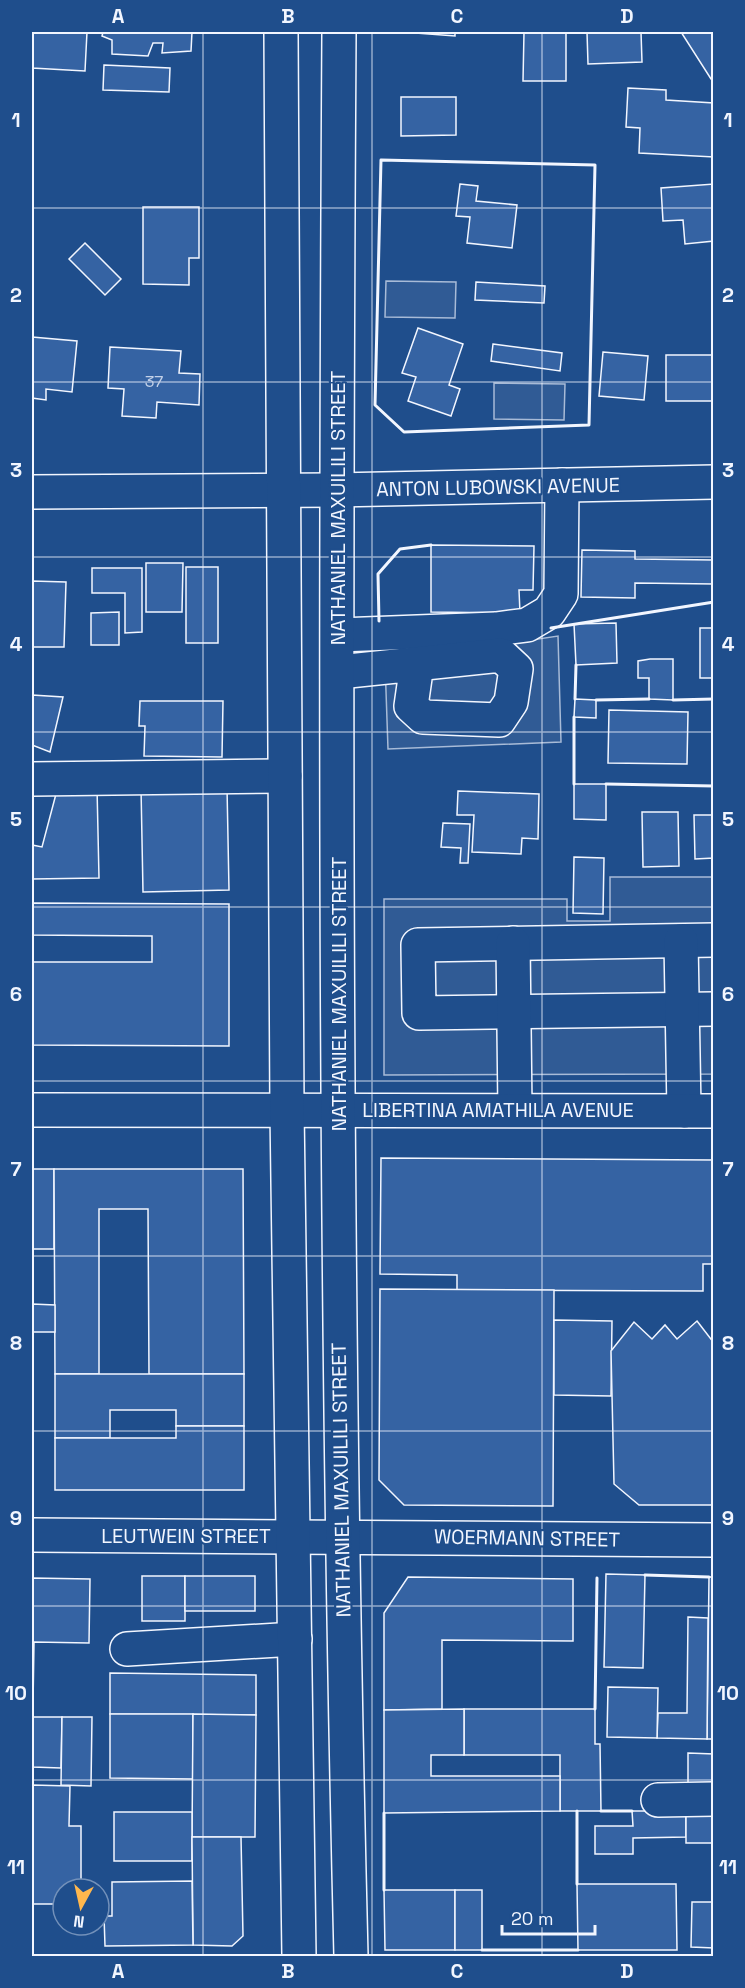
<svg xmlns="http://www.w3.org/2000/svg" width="745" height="1988" viewBox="0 0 745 1988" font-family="'Space Grotesk',sans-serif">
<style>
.parking{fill:#305b95;stroke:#a8bbd7;stroke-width:1.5}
.building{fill:#3563a3;stroke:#f2f6ff;stroke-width:1.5}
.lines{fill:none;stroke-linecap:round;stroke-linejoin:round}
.minor-casing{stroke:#f2f6ff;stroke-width:36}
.highway-casing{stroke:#f2f6ff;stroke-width:36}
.minor{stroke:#1f4e8c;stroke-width:33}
.highway{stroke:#1f4e8c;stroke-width:33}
.wall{stroke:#f2f6ff;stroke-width:3}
.grid{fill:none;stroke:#f2f6ff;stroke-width:1.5;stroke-opacity:0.55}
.labels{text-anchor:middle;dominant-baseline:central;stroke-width:4.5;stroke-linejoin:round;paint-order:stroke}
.number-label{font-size:16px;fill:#c3d1e8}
.street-label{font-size:20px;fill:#f2f6ff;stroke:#1f4e8c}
.neatline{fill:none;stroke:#f2f6ff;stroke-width:2}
.grid-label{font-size:20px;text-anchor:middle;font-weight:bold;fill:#f2f6ff}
</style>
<rect width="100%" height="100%" fill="#1f4e8c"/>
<!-- parking -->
<g class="parking">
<polygon points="386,281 456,282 455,318 385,317"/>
<polygon points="494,383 565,384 564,420 494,419"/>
<polygon points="558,636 561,742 388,749 385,662"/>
<polygon points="610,877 713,877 713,1074 384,1075 384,899 567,899 567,921 610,921"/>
</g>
<!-- building -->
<g class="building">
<polygon points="32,32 87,32 85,71 32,68"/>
<polygon points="103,32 192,32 191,51 162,53 163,43 153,43 148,56 112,54 112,40 102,36"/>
<polygon points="402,32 455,32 455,36"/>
<polygon points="524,32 566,32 566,81 523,81"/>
<polygon points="587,32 641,32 642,62 588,64"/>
<polygon points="681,32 714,32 714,79 711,79"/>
<polygon points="104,65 170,68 169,92 103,90"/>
<polygon points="628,88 666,90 666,100 714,103 714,157 639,153 640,128 626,127"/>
<polygon points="401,97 456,97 456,135 401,136"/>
<polygon points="460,184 478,186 476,201 517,205 512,248 467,243 470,217 456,216"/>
<polygon points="714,184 714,241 685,244 683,220 663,221 661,188"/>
<polygon points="143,207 199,207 199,258 189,258 189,285 143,284"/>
<polygon points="85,243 121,279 105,295 69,259"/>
<polygon points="476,282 545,286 544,303 475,300"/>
<polygon points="418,328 463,344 449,385 460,389 451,416 408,401 416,377 402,373"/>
<polygon points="32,337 77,341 72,392 46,389 46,400 32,398"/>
<polygon points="493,344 562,353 560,371 491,361"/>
<polygon points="110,347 181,351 179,373 200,374 199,405 157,402 156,418 122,416 124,389 108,388"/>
<polygon points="603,352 648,356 644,400 599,396"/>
<rect x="666" y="355" width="48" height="46"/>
<polygon points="431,545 534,546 533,590 519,590 520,613 431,612"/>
<polygon points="582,550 635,551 635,559 714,560 714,584 635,583 635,598 581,597"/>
<polygon points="146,563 183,563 182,612 146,612"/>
<rect x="186" y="567" width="32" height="76"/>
<polygon points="92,568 142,568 142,632 125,633 125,593 92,593"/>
<polygon points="32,581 66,582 64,647 33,647"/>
<polygon points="119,612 119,645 91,645 91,613"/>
<polygon points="616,623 617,663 576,665 574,624"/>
<rect x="700" y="628" width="14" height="50"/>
<polygon points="650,659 673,659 673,700 649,699 649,678 638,678 638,661"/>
<polygon points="32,695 63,697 50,752 32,745"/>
<polygon points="575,699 596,700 596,718 574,717"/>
<polygon points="140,701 223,701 222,757 144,756 145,726 139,726"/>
<polygon points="609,710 688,712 687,764 608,763"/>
<polygon points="574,784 606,784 606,820 574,819"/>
<polygon points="97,787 99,878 32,879 32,845 42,847 56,794"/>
<polygon points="227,787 229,890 143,892 141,788"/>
<polygon points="458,791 539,794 538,839 522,838 521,854 472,852 474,815 457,815"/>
<polygon points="642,812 678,812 679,866 643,867"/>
<polygon points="694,815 714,815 714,858 695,859"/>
<polygon points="443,823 470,824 468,863 460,863 461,848 441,847"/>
<polygon points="574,857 604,858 603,914 573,913"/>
<polygon points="32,903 229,904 229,1046 32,1045 32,962 152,962 152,936 32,935"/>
<polygon points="381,1158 714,1160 714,1264 703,1264 703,1291 457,1290 457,1275 380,1274"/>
<rect x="32" y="1169" width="22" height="80"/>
<polygon points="54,1169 243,1169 244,1374 149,1374 148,1209 99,1209 99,1374 55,1374"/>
<polygon points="380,1289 554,1290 553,1506 404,1505 379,1480"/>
<polygon points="32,1304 55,1305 55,1332 32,1332"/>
<polygon points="554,1320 612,1321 611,1396 554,1395"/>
<polygon points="697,1321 714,1343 714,1505 639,1505 614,1484 611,1351 634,1322 652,1339 665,1325 677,1339"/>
<polygon points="55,1374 244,1374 244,1426 176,1426 176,1410 110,1410 110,1438 55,1438"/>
<polygon points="176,1426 244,1426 244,1490 55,1490 55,1438 176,1438"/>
<polygon points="606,1574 645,1575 643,1668 604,1667"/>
<rect x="142" y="1576" width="43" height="45"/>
<rect x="185" y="1576" width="70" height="35"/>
<polygon points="408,1577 573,1579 573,1641 442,1640 442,1709 384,1710 384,1613"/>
<polygon points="709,1577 714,1577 714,1739 707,1739"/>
<polygon points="32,1578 90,1579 89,1643 34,1642 32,1767"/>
<polygon points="688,1617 708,1618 707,1739 657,1738 658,1713 687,1713"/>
<polygon points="110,1673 256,1675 256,1715 110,1714"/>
<polygon points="608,1687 658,1688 657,1738 607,1737"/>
<polygon points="464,1709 595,1709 595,1744 600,1744 601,1811 560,1811 560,1755 464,1755"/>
<polygon points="464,1709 464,1755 431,1755 431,1776 560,1776 560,1811 384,1813 384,1710"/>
<polygon points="110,1714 193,1714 193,1779 110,1778"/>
<polygon points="193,1714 256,1715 255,1837 192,1837"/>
<polygon points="32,1717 62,1717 61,1768 32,1767"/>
<polygon points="62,1717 92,1717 91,1786 61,1785"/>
<polygon points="688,1753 714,1754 714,1787 688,1787"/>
<polygon points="32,1785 70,1786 69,1826 81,1826 81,1889 63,1889 63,1904 32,1904"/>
<polygon points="632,1811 686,1811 686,1837 633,1838 633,1854 595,1854 595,1826 633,1826"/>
<rect x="686" y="1811" width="28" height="32"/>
<rect x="114" y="1812" width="78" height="49"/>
<polygon points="192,1837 241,1837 243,1936 232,1946 193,1945"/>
<polygon points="192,1881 193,1945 105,1946 104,1916 112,1916 112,1882"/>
<polygon points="577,1884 676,1884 677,1950 578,1950"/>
<polygon points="384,1890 455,1890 455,1950 385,1950"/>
<rect x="455" y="1890" width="27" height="60"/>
<polygon points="692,1902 714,1902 714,1948 691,1947"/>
</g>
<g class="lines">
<!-- minor casing -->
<g class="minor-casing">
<g id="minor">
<polyline points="32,492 336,490 714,482"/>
<polyline points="339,635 496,629 527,625 549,612 561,594 562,485"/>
<polyline points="339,672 501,655 516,669 511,702 499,720 423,717 411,706 417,664"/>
<polyline points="32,779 285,776"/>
<polyline points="714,940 418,945 419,1013 714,1009"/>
<polyline points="681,941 684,1111"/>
<polyline points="513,943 515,1110"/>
<polyline points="32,1110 714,1111"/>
<polyline points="32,1535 714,1540"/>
<polyline points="127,1649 295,1639"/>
<polyline points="658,1800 714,1799"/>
</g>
</g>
<!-- highway casing -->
<g class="highway-casing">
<g id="highway">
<polyline points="281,32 287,1110 299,1956"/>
<path d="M339,32C335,673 335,1315 351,1956"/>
</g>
</g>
<!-- minor -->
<use href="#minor" class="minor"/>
<!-- highway -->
<use href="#highway" class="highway"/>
<!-- wall -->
<g class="wall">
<polygon points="381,160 595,165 589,425 404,432 375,405"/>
<polyline points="379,621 378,574 400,549 431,545"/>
<polyline points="551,628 714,602"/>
<polyline points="575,699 576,665"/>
<polyline points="596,700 649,699"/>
<polyline points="673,700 714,699"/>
<polyline points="574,784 574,717"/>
<polyline points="606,784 714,786"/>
<polyline points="645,1575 709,1577"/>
<polyline points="595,1709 597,1578"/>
<polyline points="601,1811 632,1811"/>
<polyline points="384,1813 384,1890"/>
<polyline points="577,1884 577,1811"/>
<polyline points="482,1950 578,1950"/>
</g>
</g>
<!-- grid -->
<path class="grid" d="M203,32V1956M372,32V1956M542,32V1956M32,208H714M32,382H714M32,557H714M32,732H714M32,907H714M32,1081H714M32,1256H714M32,1431H714M32,1606H714M32,1780H714"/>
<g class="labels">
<!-- number labels -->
<g class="number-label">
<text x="154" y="381">37</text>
</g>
<!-- street labels -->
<g class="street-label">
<text transform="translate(498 487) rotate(-1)">ANTON LUBOWSKI AVENUE</text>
<text transform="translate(338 508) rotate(-90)">NATHANIEL MAXUILILI STREET</text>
<text transform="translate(339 994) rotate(-90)">NATHANIEL MAXUILILI STREET</text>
<text x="498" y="1110">LIBERTINA AMATHILA AVENUE</text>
<text transform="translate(341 1480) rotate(-91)">NATHANIEL MAXUILILI STREET</text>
<text x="186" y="1536">LEUTWEIN STREET</text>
<text transform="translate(527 1538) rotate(1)">WOERMANN STREET</text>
</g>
</g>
<!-- border -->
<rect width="745" height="1988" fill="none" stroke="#1f4e8c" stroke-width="66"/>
<!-- north arrow -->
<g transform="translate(81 1907) rotate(188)"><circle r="28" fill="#1f4e8c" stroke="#7391ba" stroke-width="1.5"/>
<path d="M0-4.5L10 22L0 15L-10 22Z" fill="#ffb74d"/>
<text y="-9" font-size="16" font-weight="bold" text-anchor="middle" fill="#f2f6ff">N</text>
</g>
<!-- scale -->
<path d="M502 1925v9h93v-9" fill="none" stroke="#f2f6ff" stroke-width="3"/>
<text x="511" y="1925" font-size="18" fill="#f2f6ff" stroke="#1f4e8c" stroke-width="4.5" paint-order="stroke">20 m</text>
<rect x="33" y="33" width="679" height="1922" class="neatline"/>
<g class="grid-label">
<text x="118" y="23">A</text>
<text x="288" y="23">B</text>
<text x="457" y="23">C</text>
<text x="627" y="23">D</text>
<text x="16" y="127">1</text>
<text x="728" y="127">1</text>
<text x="16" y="302">2</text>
<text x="728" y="302">2</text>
<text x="16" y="477">3</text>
<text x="728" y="477">3</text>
<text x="16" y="651">4</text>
<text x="728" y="651">4</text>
<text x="16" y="826">5</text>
<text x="728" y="826">5</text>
<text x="16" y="1001">6</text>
<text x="728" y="1001">6</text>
<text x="16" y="1176">7</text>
<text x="728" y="1176">7</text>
<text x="16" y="1350">8</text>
<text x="728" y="1350">8</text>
<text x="16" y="1525">9</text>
<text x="728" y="1525">9</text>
<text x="16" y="1700">10</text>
<text x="728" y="1700">10</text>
<text x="16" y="1874">11</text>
<text x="728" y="1874">11</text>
<text x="118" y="1978">A</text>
<text x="288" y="1978">B</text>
<text x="457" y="1978">C</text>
<text x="627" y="1978">D</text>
</g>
</svg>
